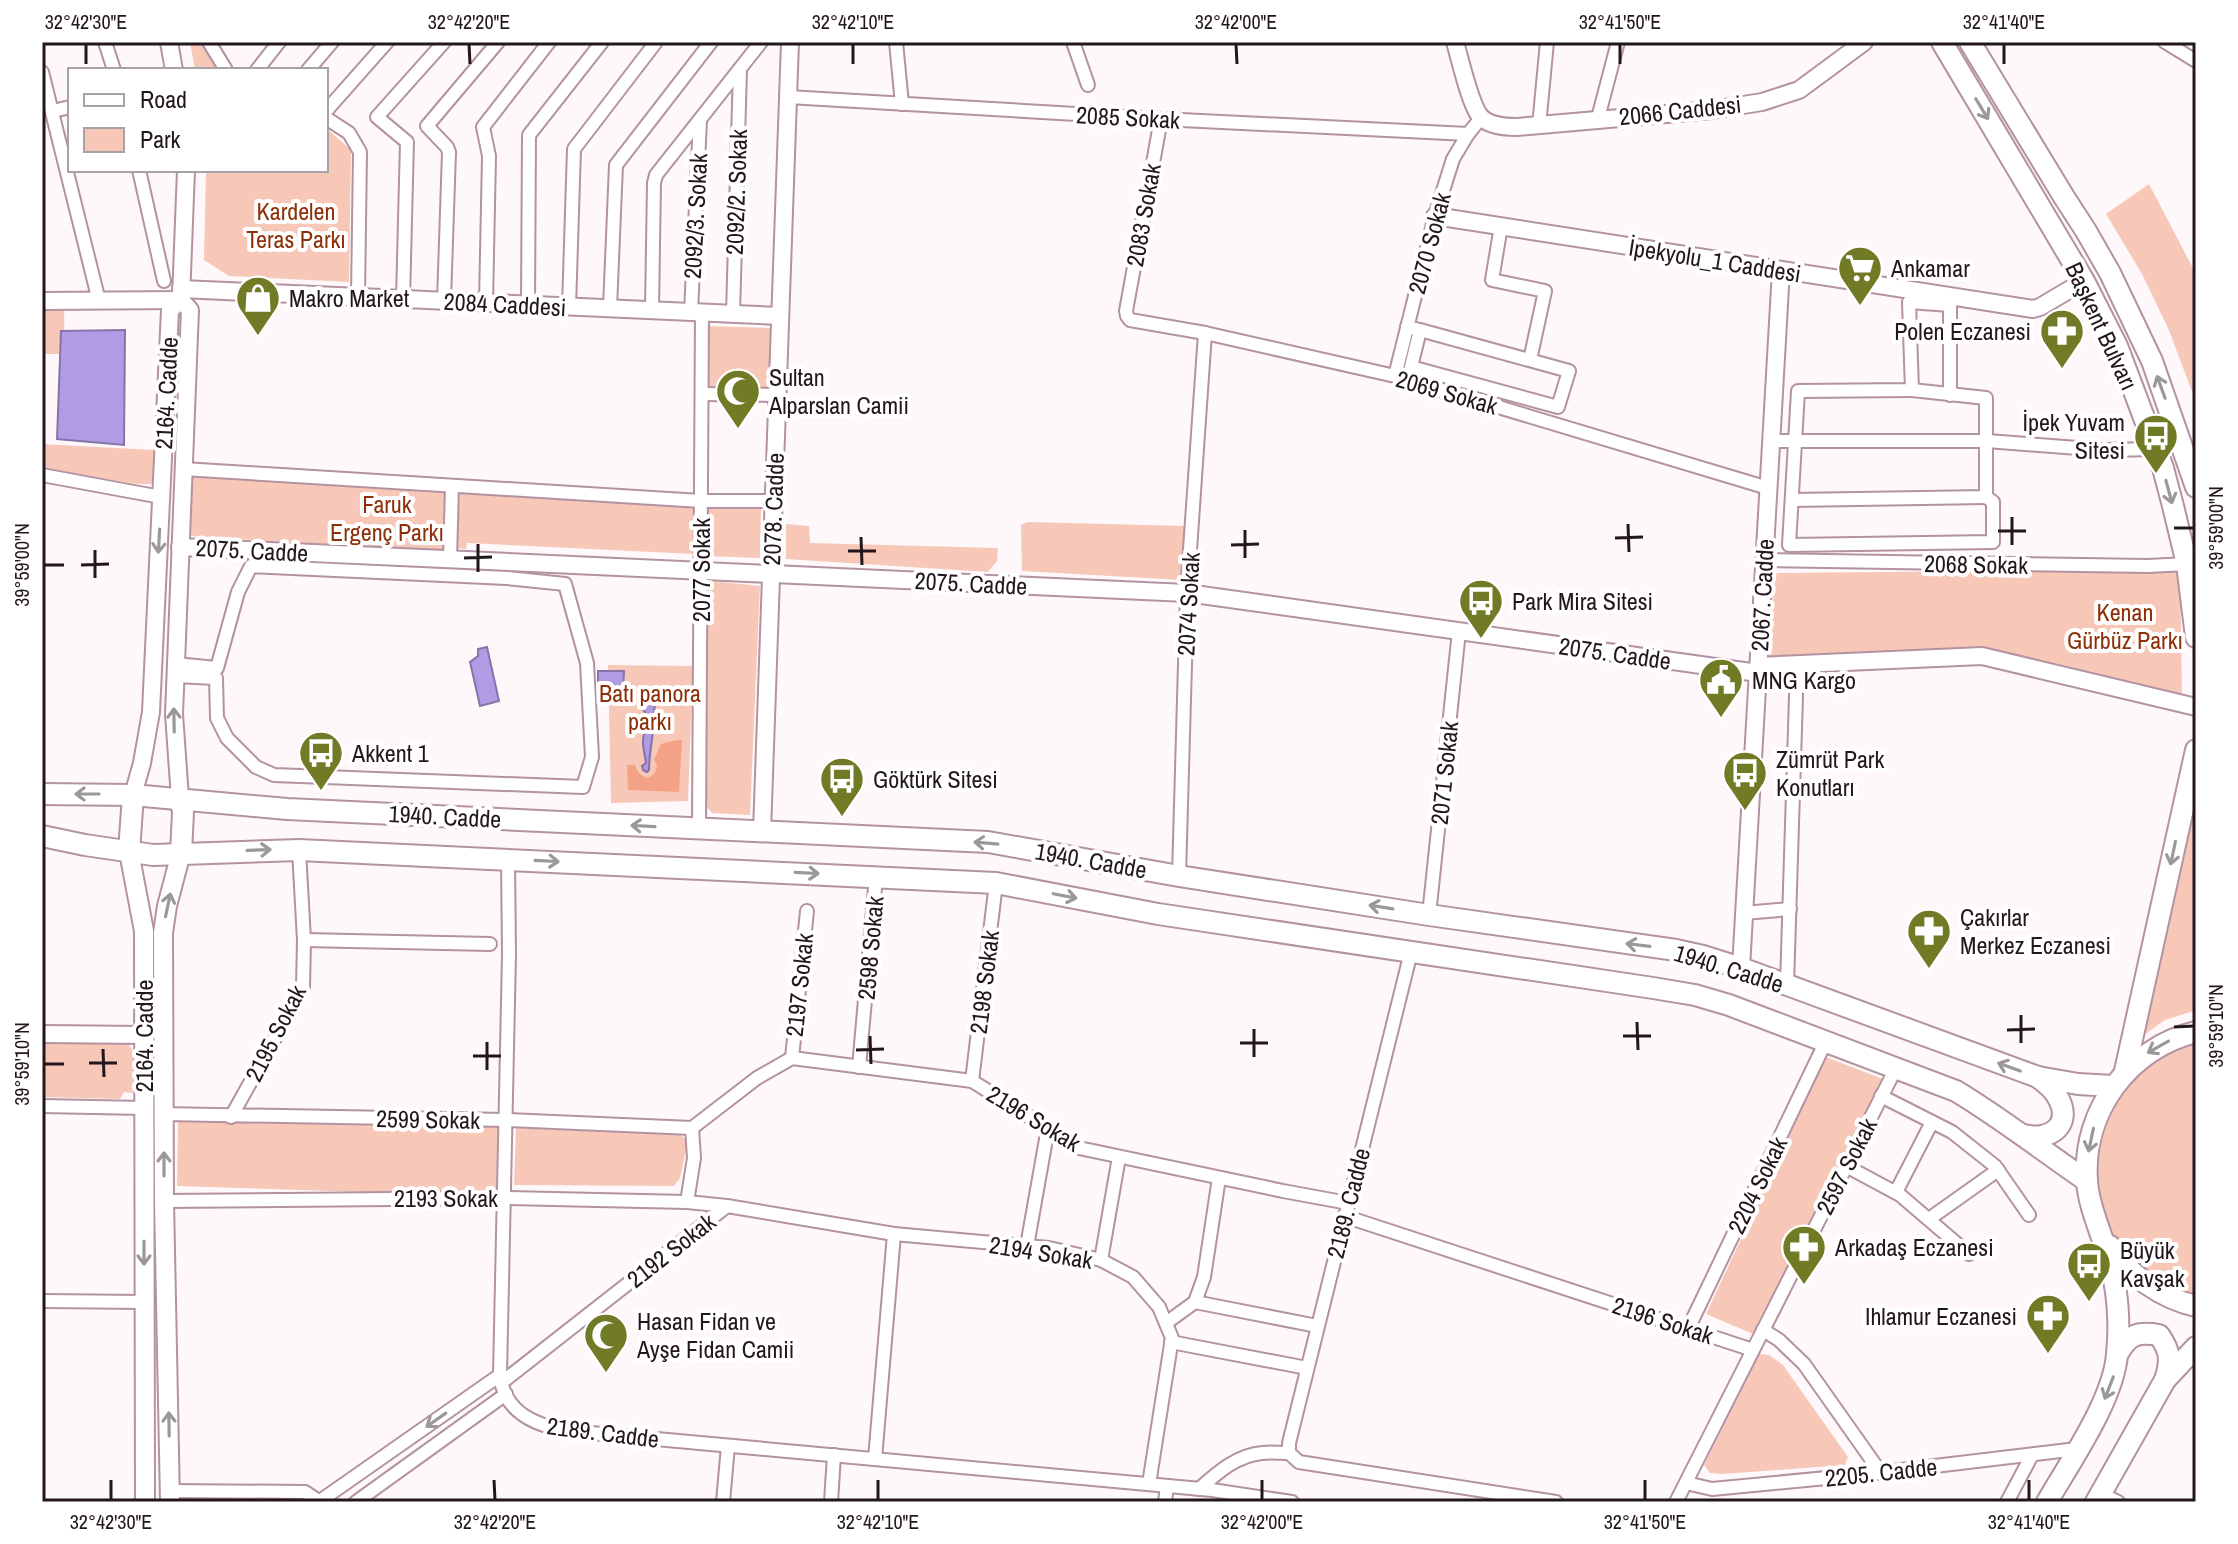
<svg xmlns="http://www.w3.org/2000/svg" width="2238" height="1544" viewBox="0 0 2238 1544" font-family="'Archivo Narrow',sans-serif">
<style>
.green{fill:#f7c8b8}
.forest{fill:#f4a286}
.water{fill:#b19be4;stroke:#8673a8;stroke-width:2}
.lines{fill:none;stroke-linecap:round;stroke-linejoin:round}
.minor-casing{stroke:#b392a1;stroke-width:16}
.tertiary-casing{stroke:#b392a1;stroke-width:20}
.secondary-casing{stroke:#b392a1;stroke-width:22}
.primary-casing{stroke:#b392a1;stroke-width:24}
.minor{stroke:#fff;stroke-width:12}
.tertiary{stroke:#fff;stroke-width:16}
.secondary{stroke:#fff;stroke-width:18}
.primary{stroke:#fff;stroke-width:20}
.oneway{stroke:#9c9799}
.ticks{fill:none;stroke:#23171d;stroke-width:3}
.labels{text-anchor:middle;dominant-baseline:central;stroke-width:8;stroke-linejoin:round;paint-order:stroke}
.street-label{font-size:24px;fill:#23171d;stroke:#fff}
.park-label{font-size:24px;fill:#8d2f08;stroke:#fff}
.poi-label{font-size:24px;fill:#23171d;stroke:#fff;text-anchor:start}
.neatline{fill:none;stroke:#23171d;stroke-width:3}
.ticks-label{font-size:20px;text-anchor:middle;fill:#23171d}
</style>
<rect width="100%" height="100%" fill="#fff8fb"/>
<!-- green -->
<g class="green">
<polygon points="190,42 201,42 221,70 195,70"/>
<polygon points="326,128 351,150 349,282 229,276 204,260 206,170 326,170"/>
<polygon points="2149,184 2196,274 2196,402 2168,328 2142,274 2106,214"/>
<polygon points="42,309 64,309 65,354 42,354"/>
<polygon points="708,326 771,328 769,389 706,387"/>
<polygon points="42,444 154,450 153,484 137,484 42,468"/>
<polygon points="193,476 447,491 446,552 190,536"/>
<polygon points="460,492 694,506 694,554 467,543 466,549 457,548"/>
<polygon points="708,508 761,509 760,558 706,556"/>
<polygon points="1028,522 1186,526 1181,580 1022,571 1021,525"/>
<polygon points="786,524 809,526 810,543 998,548 997,561 988,572 786,559"/>
<polygon points="2180,569 2182,696 1988,648 1769,659 1775,573"/>
<polygon points="712,581 760,586 750,815 712,813 707,807 707,583"/>
<polygon points="608,665 693,666 688,801 611,803"/>
<polygon points="2196,799 2196,1010 2165,1020 2144,1035"/>
<polygon points="42,1040 126,1041 135,1053 134,1093 124,1092 120,1099 42,1097"/>
<path d="M2196,1041V1296C2131,1286 2087,1216 2094,1153C2096,1142 2103,1130 2107,1119C2111,1110 2114,1098 2120,1091C2140,1064 2166,1052 2196,1041Z"/>
<polygon points="1826,1057 1883,1079 1753,1334 1706,1314"/>
<polygon points="178,1122 499,1127 497,1192 488,1196 177,1186"/>
<polygon points="516,1128 681,1135 688,1142 680,1178 674,1186 514,1185"/>
<polygon points="1759,1354 1769,1355 1783,1365 1848,1457 1845,1465 1723,1474 1710,1473 1704,1465"/>
</g>
<!-- forest -->
<path class="forest" d="M677,740H682L679,792L628,790L627,765H635C637,772 640,775 647,778C654,776 656,772 657,765L654,760L661,744Z"/>
<!-- water -->
<g class="water">
<polygon points="125,330 124,445 57,439 61,331"/>
<polygon points="487,647 499,701 480,706 470,662 478,656 478,649"/>
<polygon points="598,671 624,671 623,690 616,697 598,696"/>
<path d="M651,701L655,703C654,712 654,721 653,730C652,743 649,756 649,770L647,772L643,770L642,766L646,763C645,756 643,749 643,742C643,728 651,720 642,707L644,702Z"/>
</g>
<g class="lines">
<!-- minor casing -->
<g class="minor-casing">
<g id="minor">
<polyline points="105,42 114,70"/>
<polyline points="209,42 226,70"/>
<polyline points="896,42 902,104"/>
<polyline points="1073,42 1088,85"/>
<polyline points="2165,42 2196,61"/>
<polyline points="257,70 279,42"/>
<polyline points="308,70 332,42"/>
<polyline points="42,72 99,301"/>
<polyline points="788,97 1161,119 1468,134"/>
<polyline points="53,111 70,107"/>
<polyline points="326,111 387,42"/>
<polyline points="326,118 349,133 360,152 358,297"/>
<polyline points="1598,118 1618,42"/>
<polyline points="1161,119 1126,311 1127,316 1130,320 1205,333 1395,376 1768,488"/>
<polyline points="1539,126 1547,42"/>
<polyline points="139,170 164,281"/>
<polyline points="1501,226 1492,280 1545,291 1530,360"/>
<polyline points="403,299 407,142 377,117 444,42"/>
<polyline points="444,301 449,152 447,147 427,126 498,42"/>
<polyline points="486,303 489,156 483,127 549,42"/>
<polyline points="528,305 529,135 602,42"/>
<polyline points="569,307 574,149 656,42"/>
<polyline points="610,308 616,165 711,42"/>
<polyline points="652,310 654,183 656,175 761,42"/>
<polyline points="691,312 700,120"/>
<polyline points="733,314 740,69"/>
<polyline points="1407,327 1420,330 1569,371 1558,407 1411,367 1420,330"/>
<polyline points="1395,376 1435,216 1453,159 1468,134 1481,118"/>
<polyline points="702,394 777,395"/>
<polyline points="1950,395 1950,305 1909,302 1912,390 1798,391 1789,545 1993,542 1993,502 1986,497"/>
<polyline points="1771,441 1987,441 2104,450 2156,449"/>
<polyline points="183,469 701,501 774,501"/>
<polyline points="42,475 161,497"/>
<polyline points="1792,500 1986,497 1986,398 1912,390"/>
<polyline points="450,559 452,486"/>
<polyline points="1764,560 2148,566 2187,564"/>
<polyline points="175,676 216,678 217,718 227,738 256,767 274,775 583,787 592,757 587,663 565,584 507,578 251,566 238,592 217,668 175,664"/>
<polyline points="699,828 702,312"/>
<path d="M508,859L509,955L500,1375C504,1413 536,1426 569,1431L1212,1490L1292,1502"/>
<polyline points="1179,876 1187,593 1205,333"/>
<polyline points="1744,913 1790,909"/>
<polyline points="1429,915 1459,631"/>
<polyline points="304,940 490,944"/>
<polyline points="1787,985 1797,664"/>
<polyline points="792,1058 807,911"/>
<polyline points="859,1067 876,877"/>
<polyline points="972,1081 996,883"/>
<polyline points="1881,1096 1952,1132 1995,1166 2029,1215"/>
<polyline points="42,1106 144,1108"/>
<polyline points="163,1114 506,1120 692,1128"/>
<polyline points="231,1117 303,988 304,940 299,850"/>
<polyline points="692,1128 757,1078 792,1058 972,1081 1079,1148 1283,1191 1348,1203"/>
<polyline points="1846,1166 1900,1195 1969,1254"/>
<polyline points="1896,1192 1932,1122"/>
<polyline points="164,1201 503,1198 687,1202 727,1206 894,1234 1049,1248 1101,1260 1133,1277 1159,1307 1172,1338 1149,1484"/>
<polyline points="687,1202 694,1158 692,1128"/>
<polyline points="1344,1216 1753,1350"/>
<polyline points="1929,1219 1998,1170"/>
<polyline points="1027,1246 1048,1128"/>
<polyline points="1101,1260 1119,1157"/>
<polyline points="42,1301 144,1302"/>
<polyline points="1195,1302 1317,1326"/>
<polyline points="1166,1323 1195,1302 1204,1277 1219,1178"/>
<polyline points="1688,1329 1826,1041"/>
<polyline points="1763,1330 1779,1340 1804,1364 1881,1473"/>
<polyline points="1171,1342 1307,1368"/>
<polyline points="501,1383 727,1206"/>
<polyline points="1289,1453 1289,1443 1411,952"/>
<polyline points="1289,1453 1299,1462 1556,1502"/>
<polyline points="875,1459 894,1234"/>
<polyline points="1686,1483 1712,1489 1868,1474 2077,1449"/>
<path d="M1199,1489C1217,1473 1237,1455 1262,1453C1271,1452 1280,1453 1289,1453"/>
<polyline points="170,1491 305,1492 320,1502"/>
<polyline points="2101,1494 2118,1502"/>
<polyline points="320,1501 500,1375"/>
<polyline points="356,1502 506,1394"/>
<polyline points="723,1502 728,1446"/>
<polyline points="831,1502 834,1455"/>
<polyline points="1165,1502 1167,1486"/>
<polyline points="1676,1502 1896,1068"/>
<polyline points="2007,1502 2032,1455"/>
</g>
</g>
<!-- tertiary casing -->
<g class="tertiary-casing">
<g id="tertiary">
<polyline points="169,42 174,70"/>
<path d="M1455,42C1460,59 1470,104 1480,116C1488,126 1505,127 1517,127L1712,110L1762,102L1799,90L1864,42"/>
<polyline points="1435,216 2033,309 2040,307 2084,281"/>
<polyline points="181,289 780,316"/>
<polyline points="181,299 186,170"/>
<polyline points="42,301 181,300"/>
<polyline points="180,547 1187,593 1758,673"/>
<polyline points="1758,666 1982,656 2196,707"/>
<polyline points="133,795 142,763 151,712 170,310 181,300"/>
<polyline points="180,798 174,714 190,310 181,300"/>
<polyline points="762,831 790,42"/>
<polyline points="1741,968 1781,270"/>
<polyline points="42,1034 144,1035"/>
</g>
</g>
<!-- secondary casing -->
<g class="secondary-casing">
<g id="secondary">
<polyline points="129,852 144,931 145,1502"/>
<polyline points="170,1502 164,1201 163,933 167,906 181,853"/>
</g>
</g>
<!-- primary casing -->
<g class="primary-casing">
<g id="primary">
<polyline points="1942,42 2084,281 2117,346 2163,468 2173,506 2187,564 2196,637"/>
<polyline points="1970,42 2064,197 2086,231 2110,273 2152,361 2196,487"/>
<polyline points="42,794 133,795 287,809 988,842 1179,876 1429,915 1676,950 1703,956 1741,968 2038,1077 2078,1084 2113,1086"/>
<polyline points="180,798 183,812 181,853"/>
<path d="M42,836L85,845L153,855L299,850L996,883L1158,914L1653,988L1695,995L1729,1005L1956,1091C2001,1118 2043,1151 2087,1181"/>
<polyline points="129,852 133,795"/>
<polyline points="2125,1071 2196,750"/>
<path d="M2023,1135C2051,1142 2074,1124 2057,1096C2053,1088 2045,1083 2038,1077"/>
<path d="M2110,1246C2130,1276 2161,1298 2196,1306"/>
<path d="M2117,1355C2128,1335 2137,1331 2159,1335C2171,1352 2171,1361 2165,1380"/>
<path d="M2047,1502C2070,1462 2114,1399 2117,1354C2120,1325 2118,1291 2110,1263C2103,1236 2089,1209 2087,1181C2082,1111 2129,1048 2196,1032"/>
<polyline points="2096,1502 2165,1380 2196,1347"/>
</g>
</g>
<!-- minor -->
<use href="#minor" class="minor"/>
<!-- tertiary -->
<use href="#tertiary" class="tertiary"/>
<!-- secondary -->
<use href="#secondary" class="secondary"/>
<!-- primary -->
<use href="#primary" class="primary"/>
</g>
<!-- one-way arrows -->
<defs><path id="oneway-shaft" d="M-6 0H5M1.5-3L5.5 0L1.5 3" fill="none" stroke-width="1.6" stroke-linecap="round" stroke-linejoin="round" transform="scale(2)"/></defs>
<g class="oneway">
<use href="#oneway-shaft" transform="translate(1982 109) rotate(59)"/>
<use href="#oneway-shaft" transform="translate(2161 387) rotate(-110)"/>
<use href="#oneway-shaft" transform="translate(2169 492) rotate(75)"/>
<use href="#oneway-shaft" transform="translate(159 541) rotate(93)"/>
<use href="#oneway-shaft" transform="translate(174 720) rotate(-91)"/>
<use href="#oneway-shaft" transform="translate(87 794) rotate(-180)"/>
<use href="#oneway-shaft" transform="translate(643 826) rotate(-177)"/>
<use href="#oneway-shaft" transform="translate(986 843) rotate(-175)"/>
<use href="#oneway-shaft" transform="translate(259 850) rotate(-2)"/>
<use href="#oneway-shaft" transform="translate(2173 853) rotate(102)"/>
<use href="#oneway-shaft" transform="translate(547 861) rotate(3)"/>
<use href="#oneway-shaft" transform="translate(807 873) rotate(3)"/>
<use href="#oneway-shaft" transform="translate(1065 896) rotate(11)"/>
<use href="#oneway-shaft" transform="translate(168 905) rotate(-78)"/>
<use href="#oneway-shaft" transform="translate(1381 907) rotate(-171)"/>
<use href="#oneway-shaft" transform="translate(1638 945) rotate(-173)"/>
<use href="#oneway-shaft" transform="translate(2158 1047) rotate(151)"/>
<use href="#oneway-shaft" transform="translate(2009 1067) rotate(-160)"/>
<use href="#oneway-shaft" transform="translate(2091 1140) rotate(102)"/>
<use href="#oneway-shaft" transform="translate(164 1164) rotate(-90)"/>
<use href="#oneway-shaft" transform="translate(144 1253) rotate(90)"/>
<use href="#oneway-shaft" transform="translate(2109 1388) rotate(111)"/>
<use href="#oneway-shaft" transform="translate(436 1420) rotate(145)"/>
<use href="#oneway-shaft" transform="translate(169 1424) rotate(-91)"/>
</g>
<!-- ticks -->
<path class="ticks" d="M86,44V64M469,44L470,64M853,44V64M1236,44L1237,64M1620,44V64M2004,44V64M2012,517V545M1628,524L1629,552M2174,528H2194M1245,530V558M1998,531H2026M861,537L862,565M1615,538L1643,537M478,544V572M1231,545L1259,544M95,550V578M848,551H876M464,558L492,557M44,565H64M81,565L109,564M2021,1015V1043M1637,1022L1638,1050M2174,1027L2194,1026M1254,1029V1057M2007,1030L2035,1029M870,1036L871,1064M1623,1036H1651M487,1042V1070M1240,1043H1268M103,1049L104,1077M856,1050L884,1049M473,1056H501M89,1063H117M44,1064H64M111,1480V1500M494,1480L495,1500M878,1480V1500M1262,1480V1500M1645,1480V1500M2029,1480V1500"/>
<!-- icons -->
<defs>
<g id="supermarket-pin" transform="scale(2.3)"><path d="M0 17L-7.5 6A9.5 9.5 0 1 1 7.5 6Z" fill="#717a25" stroke="#fff"/><path d="M-6-5.5h2.5l.6 2H6L4.5 2H-2.5L-4.4-4H-6ZM-1.5 3.2a1.3 1.3 0 1 0 .1 0ZM3 3.2a1.3 1.3 0 1 0 .1 0Z" fill="#fff"/></g>
<g id="shop-pin" transform="scale(2.3)"><path d="M0 17L-7.5 6A9.5 9.5 0 1 1 7.5 6Z" fill="#717a25" stroke="#fff"/><path d="M-5-2.5h2.3a2.7 3.5 0 0 1 5.4 0H5L5.5 6h-11ZM-1.5-2.5h3a1.5 2.3 0 0 0-3 0Z" fill="#fff"/></g>
<g id="pharmacy-pin" transform="scale(2.3)"><path d="M0 17L-7.5 6A9.5 9.5 0 1 1 7.5 6Z" fill="#717a25" stroke="#fff"/><path d="M-2-6h4v4h4v4h-4v4h-4v-4h-4v-4h4Z" fill="#fff"/></g>
<g id="mosque-pin" transform="scale(2.3)"><path d="M0 17L-7.5 6A9.5 9.5 0 1 1 7.5 6Z" fill="#717a25" stroke="#fff"/><path d="M3.5-4.9A6 6 0 1 0 3.5 4.9A5 5 0 1 1 3.5-4.9Z" fill="#fff"/></g>
<g id="bus-pin" transform="scale(2.3)"><path d="M0 17L-7.5 6A9.5 9.5 0 1 1 7.5 6Z" fill="#717a25" stroke="#fff"/><path d="M-5-6H5V4H4V6H2V4H-2V6H-4V4H-5ZM-3.5-4V0h7V-4ZM-3.5 1.2v1.5H-2V1.2ZM2 1.2v1.5H3.5V1.2Z" fill="#fff"/></g>
<g id="civic-pin" transform="scale(2.3)"><path d="M0 17L-7.5 6A9.5 9.5 0 1 1 7.5 6Z" fill="#717a25" stroke="#fff"/><path d="M-.6-6.5H3V-4.5H.6V-3L4-1V1h2V6H-6V1h2V-1L-.6-3ZM-1.2 2.5V6h2.4V2.5Z" fill="#fff"/></g>
</defs>
<g fill-rule="evenodd">
<use href="#supermarket-pin" x="1860" y="268"/>
<use href="#shop-pin" x="258" y="298"/>
<use href="#pharmacy-pin" x="2062" y="331"/>
<use href="#mosque-pin" x="738" y="391"/>
<use href="#bus-pin" x="2156" y="436"/>
<use href="#bus-pin" x="1481" y="601"/>
<use href="#civic-pin" x="1721" y="680"/>
<use href="#bus-pin" x="321" y="753"/>
<use href="#bus-pin" x="1745" y="773"/>
<use href="#bus-pin" x="842" y="779"/>
<use href="#pharmacy-pin" x="1929" y="931"/>
<use href="#pharmacy-pin" x="1804" y="1247"/>
<use href="#bus-pin" x="2089" y="1264"/>
<use href="#pharmacy-pin" x="2048" y="1316"/>
<use href="#mosque-pin" x="606" y="1335"/>
</g>
<g class="labels">
<!-- street labels -->
<g class="street-label">
<text transform="translate(1680 110) rotate(-6)">2066 Caddesi</text>
<text transform="translate(1128 117) rotate(3)">2085 Sokak</text>
<text transform="translate(736 192) rotate(-88)">2092/2. Sokak</text>
<text transform="translate(1143 215) rotate(-80)">2083 Sokak</text>
<text transform="translate(695 216) rotate(-87)">2092/3. Sokak</text>
<text transform="translate(1429 243) rotate(-75)">2070 Sokak</text>
<text transform="translate(1715 260) rotate(9)">İpekyolu_1 Caddesi</text>
<text transform="translate(505 304) rotate(3)">2084 Caddesi</text>
<text transform="translate(2102 326) rotate(65)">Başkent Bulvarı</text>
<text transform="translate(1447 392) rotate(16)">2069 Sokak</text>
<text transform="translate(166 393) rotate(-87)">2164. Cadde</text>
<text transform="translate(773 509) rotate(-88)">2078. Cadde</text>
<text transform="translate(252 550) rotate(3)">2075. Cadde</text>
<text transform="translate(1976 564) rotate(1)">2068 Sokak</text>
<text transform="translate(701 570) rotate(-90)">2077 Sokak</text>
<text transform="translate(971 583) rotate(3)">2075. Cadde</text>
<text transform="translate(1762 595) rotate(-87)">2067. Cadde</text>
<text transform="translate(1188 604) rotate(-87)">2074 Sokak</text>
<text transform="translate(1615 653) rotate(8)">2075. Cadde</text>
<text transform="translate(1444 773) rotate(-84)">2071 Sokak</text>
<text transform="translate(445 816) rotate(3)">1940. Cadde</text>
<text transform="translate(1091 860) rotate(10)">1940. Cadde</text>
<text transform="translate(870 948) rotate(-85)">2598 Sokak</text>
<text transform="translate(1729 968) rotate(17)">1940. Cadde</text>
<text transform="translate(984 982) rotate(-83)">2198 Sokak</text>
<text transform="translate(799 985) rotate(-84)">2197 Sokak</text>
<text transform="translate(275 1033) rotate(-63)">2195 Sokak</text>
<text transform="translate(144 1036) rotate(-90)">2164. Cadde</text>
<text transform="translate(1034 1118) rotate(31)">2196 Sokak</text>
<text transform="translate(428 1119) rotate(1)">2599 Sokak</text>
<text transform="translate(1846 1166) rotate(-63)">2597 Sokak</text>
<text transform="translate(1757 1185) rotate(-64)">2204 Sokak</text>
<text x="446" y="1198">2193 Sokak</text>
<text transform="translate(1348 1203) rotate(-76)">2189. Cadde</text>
<text transform="translate(671 1250) rotate(-38)">2192 Sokak</text>
<text transform="translate(1041 1252) rotate(9)">2194 Sokak</text>
<text transform="translate(1663 1320) rotate(18)">2196 Sokak</text>
<text transform="translate(603 1432) rotate(7)">2189. Cadde</text>
<text transform="translate(1881 1472) rotate(-6)">2205. Cadde</text>
</g>
<!-- park labels -->
<g class="park-label">
<text x="296" y="211">Kardelen<tspan x="296" dy="28">Teras Parkı</tspan></text>
<text x="387" y="504">Faruk<tspan x="387" dy="28">Ergenç Parkı</tspan></text>
<text x="2125" y="612">Kenan<tspan x="2125" dy="28">Gürbüz Parkı</tspan></text>
<text x="650" y="693">Batı panora<tspan x="650" dy="28">parkı</tspan></text>
</g>
<!-- poi labels -->
<g class="poi-label">
<text x="1891" y="268">Ankamar</text>
<text x="289" y="298">Makro Market</text>
<text x="2031" y="331" text-anchor="end">Polen Eczanesi</text>
<text x="769" y="377">Sultan<tspan x="769" dy="28">Alparslan Camii</tspan></text>
<text x="2125" y="422" text-anchor="end">İpek Yuvam<tspan x="2125" dy="28">Sitesi</tspan></text>
<text x="1512" y="601">Park Mira Sitesi</text>
<text x="1752" y="680">MNG Kargo</text>
<text x="352" y="753">Akkent 1</text>
<text x="1776" y="759">Zümrüt Park<tspan x="1776" dy="28">Konutları</tspan></text>
<text x="873" y="779">Göktürk Sitesi</text>
<text x="1960" y="917">Çakırlar<tspan x="1960" dy="28">Merkez Eczanesi</tspan></text>
<text x="1835" y="1247">Arkadaş Eczanesi</text>
<text x="2120" y="1250">Büyük<tspan x="2120" dy="28">Kavşak</tspan></text>
<text x="2017" y="1316" text-anchor="end">Ihlamur Eczanesi</text>
<text x="637" y="1321">Hasan Fidan ve<tspan x="637" dy="28">Ayşe Fidan Camii</tspan></text>
</g>
</g>
<!-- border -->
<rect width="2238" height="1544" fill="none" stroke="#ffffff" stroke-width="88"/>
<!-- legend -->
<rect x="68" y="68" width="260" height="104" fill="#ffffff" stroke="#a7a2a5" stroke-width="2"/>
<rect x="84" y="94" width="40" height="12" fill="#ffffff" stroke="#a7a2a5" stroke-width="2"/>
<text x="140" y="108" font-size="24" fill="#23171d">Road</text>
<rect x="84" y="128" width="40" height="24" fill="#f7c8b8" stroke="#a7a2a5" stroke-width="2"/>
<text x="140" y="148" font-size="24" fill="#23171d">Park</text>
<rect x="44" y="44" width="2150" height="1456" class="neatline"/>
<g class="ticks-label">
<text x="86" y="29">32°42'30"E</text>
<text x="469" y="29">32°42'20"E</text>
<text x="853" y="29">32°42'10"E</text>
<text x="1236" y="29">32°42'00"E</text>
<text x="1620" y="29">32°41'50"E</text>
<text x="2004" y="29">32°41'40"E</text>
<text transform="translate(2216 528) rotate(-90)" y="7">39°59'00"N</text>
<text transform="translate(22 565) rotate(-90)" y="7">39°59'00"N</text>
<text transform="translate(2216 1026) rotate(-90)" y="7">39°59'10"N</text>
<text transform="translate(22 1064) rotate(-90)" y="7">39°59'10"N</text>
<text x="111" y="1529">32°42'30"E</text>
<text x="495" y="1529">32°42'20"E</text>
<text x="878" y="1529">32°42'10"E</text>
<text x="1262" y="1529">32°42'00"E</text>
<text x="1645" y="1529">32°41'50"E</text>
<text x="2029" y="1529">32°41'40"E</text>
</g>
</svg>
